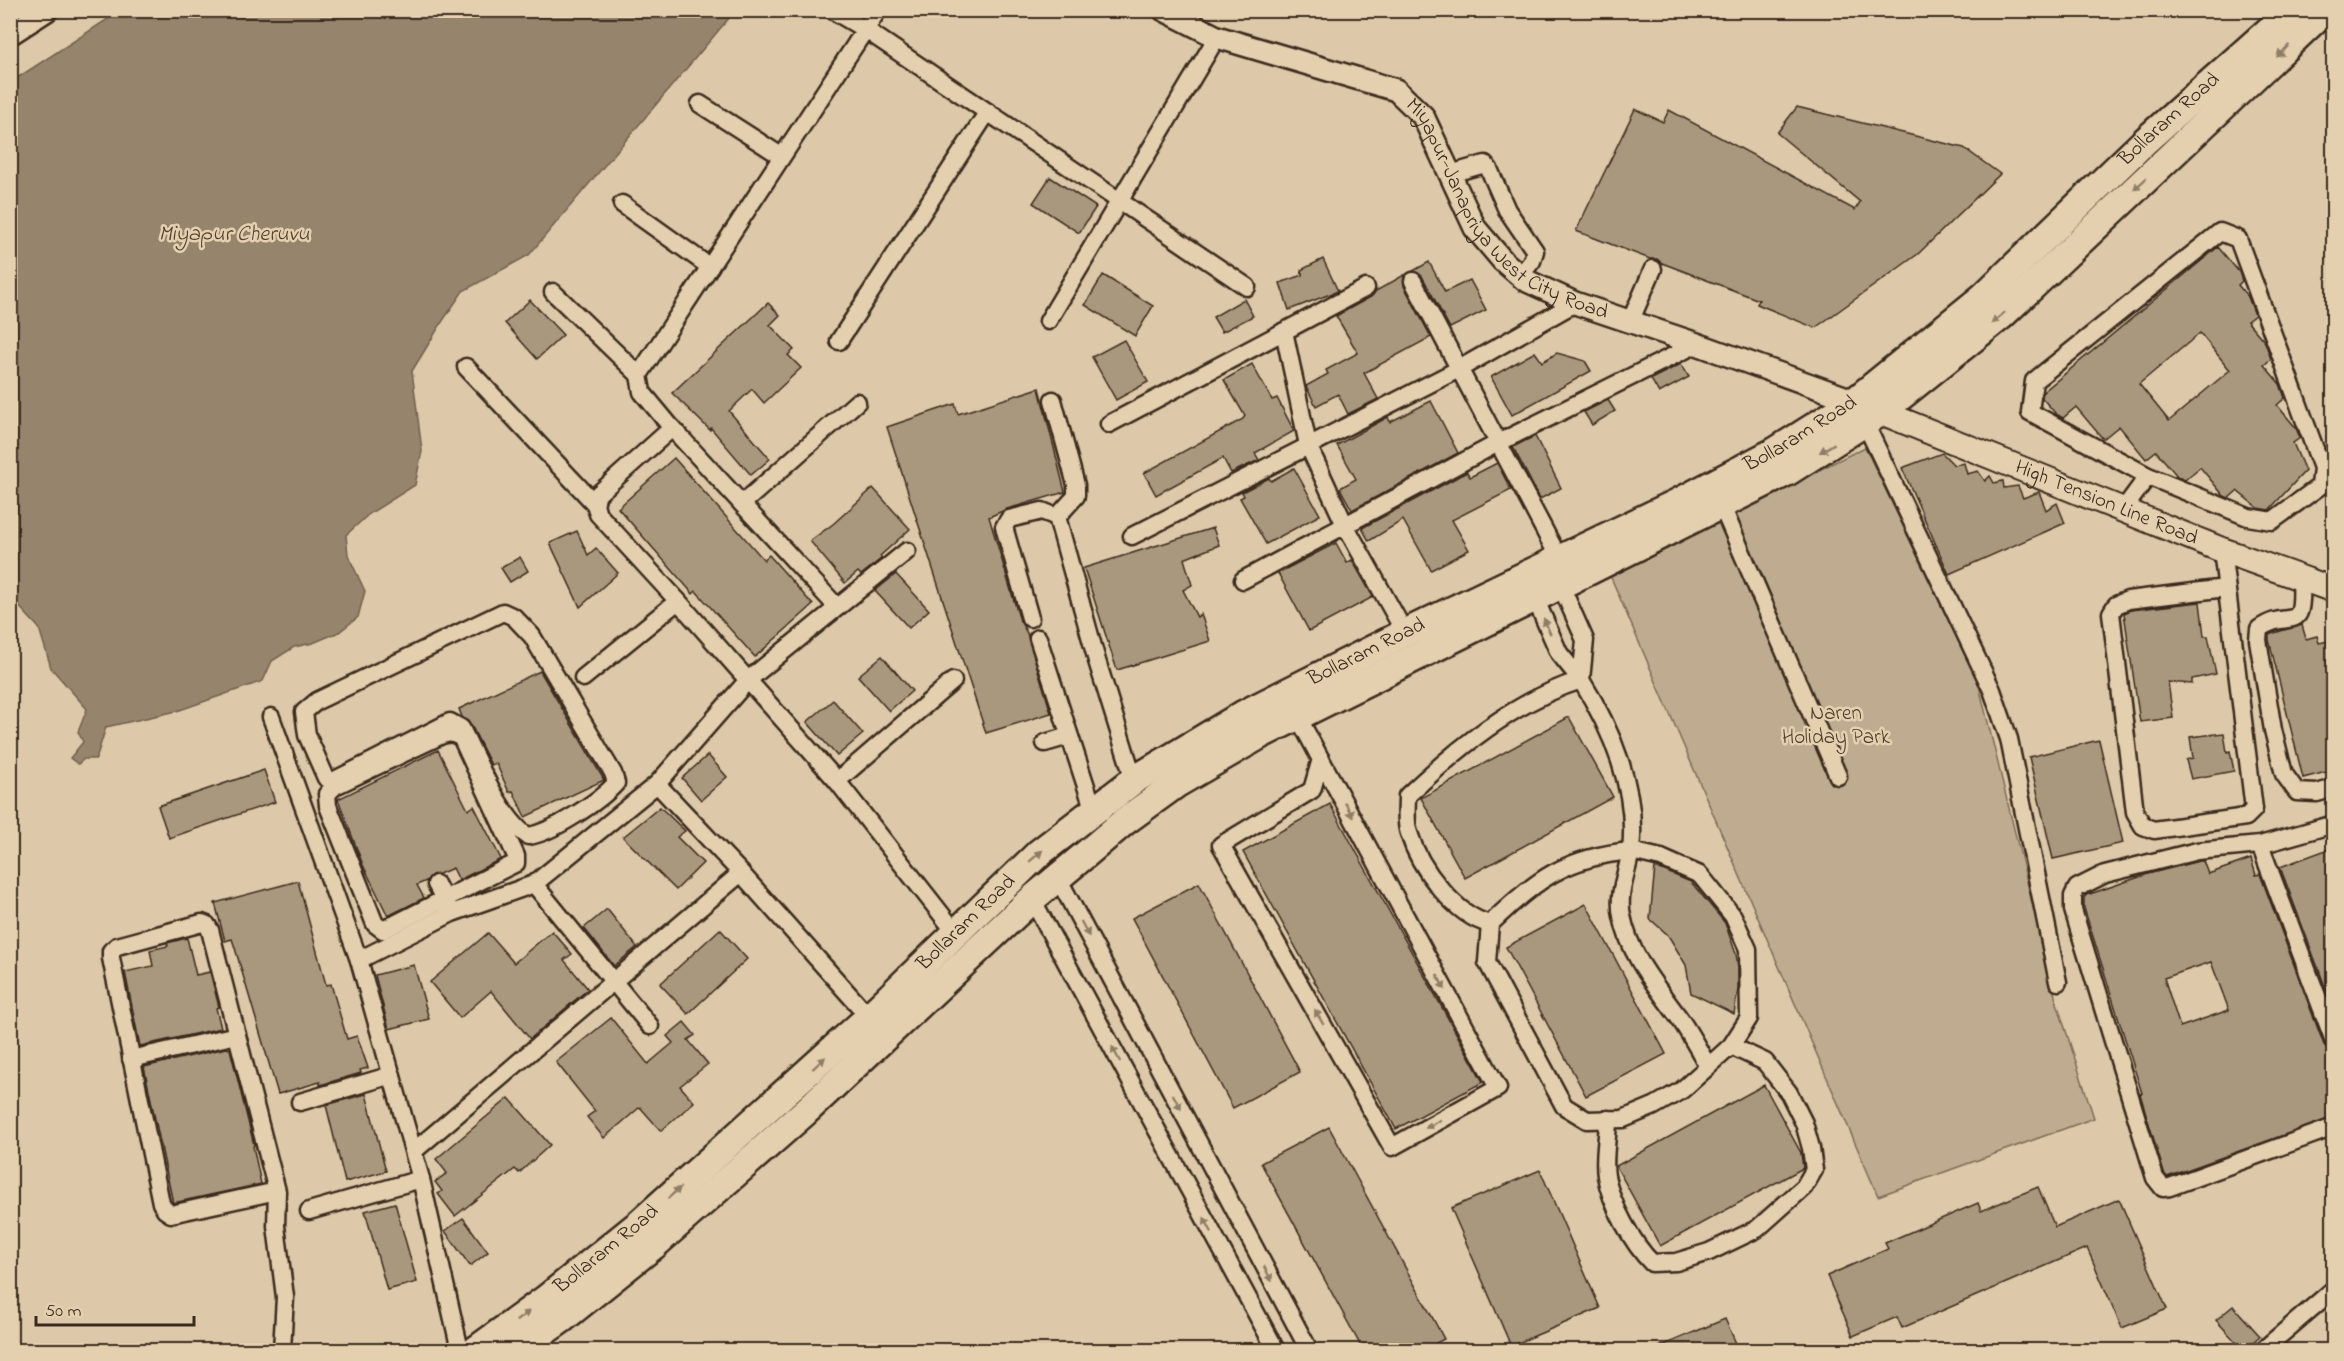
<svg xmlns="http://www.w3.org/2000/svg" width="2344" height="1361" viewBox="0 0 2344 1361" font-family="'Indie Flower',sans-serif">
<style>
.green{fill:#bfac90;stroke:#7d6b57;stroke-width:1.5}
.water{fill:#96846d;stroke:#72604d;stroke-width:1.5}
.building{fill:#aa987e;stroke:#3b2a1e;stroke-width:1.5;fill-rule:evenodd}
.lines{fill:none;stroke-linecap:round;stroke-linejoin:round}
.minor-casing{stroke:#3b2a1e;stroke-width:21}
.tertiary-casing{stroke:#3b2a1e;stroke-width:26}
.secondary-casing{stroke:#3b2a1e;stroke-width:28}
.primary-casing{stroke:#3b2a1e;stroke-width:32}
.minor{stroke:#e4d0af;stroke-width:16}
.tertiary{stroke:#e4d0af;stroke-width:21}
.secondary{stroke:#e4d0af;stroke-width:24}
.primary{stroke:#e4d0af;stroke-width:27}
.oneway{fill:#907d66}
.labels{text-anchor:middle;dominant-baseline:central;stroke-width:5;stroke-linejoin:round;paint-order:stroke}
.street-label{font-size:21px;fill:#3b2a1e;stroke:#e4d0af}
.park-label{font-size:21px;fill:#4f3e2f;stroke:#e4d0af}
.water-label{font-size:22px;font-style:italic;fill:#524032;stroke:#e4d0af}
</style>
<rect width="100%" height="100%" fill="#ddc9a9"/>
<filter id="ink" filterUnits="userSpaceOnUse"><feTurbulence type="fractalNoise" baseFrequency=".0167" numOctaves="2"/><feDisplacementMap in="SourceGraphic" scale="12" xChannelSelector="R" yChannelSelector="G"/><feConvolveMatrix kernelMatrix="1 2 1 2 8 2 1 2 1" color-interpolation-filters="sRGB"/></filter>
<g filter="url(#ink)">
<!-- green -->
<polygon class="green" points="1865,447 1978,682 2056,1000 2094,1118 1878,1196 1610,575"/>
<!-- water -->
<polygon class="water" points="120,11 735,11 529,255 463,291 442,322 412,371 422,451 415,485 369,514 346,535 348,555 365,591 358,617 339,632 313,643 294,647 272,661 263,681 177,711 106,727 96,759 84,759 78,764 70,758 83,742 78,732 87,709 51,668 39,628 16,603 11,602 11,82"/>
<!-- building -->
<g class="building">
<polygon points="1797,107 1964,148 2000,174 1918,254 1815,328 1757,304 1759,300 1662,263 1657,259 1650,259 1576,231 1635,109 1663,122 1669,110 1855,210 1860,202 1777,133"/>
<polygon points="1050,177 1096,207 1079,233 1033,203"/>
<path d="M2218,247L2239,272L2242,281L2238,285L2248,297L2255,315L2247,321L2265,342L2271,359L2264,365L2280,384L2285,398L2277,405L2296,428L2300,438L2293,443L2305,471L2269,510L2258,508L2237,491L2229,498L2224,496L2200,467L2185,480L2178,477L2156,451L2146,459L2119,426L2103,439L2076,407L2063,418L2056,414L2042,398L2043,392ZM2200,333L2230,370L2169,421L2139,384Z"/>
<polygon points="1323,259 1338,291 1289,310 1280,283 1303,275 1301,270"/>
<polygon points="1429,262 1445,292 1470,280 1486,310 1450,328 1422,276 1413,271"/>
<polygon points="1103,275 1153,306 1135,336 1085,305"/>
<polygon points="1404,275 1404,286 1431,337 1364,373 1378,399 1348,414 1338,394 1316,406 1306,386 1328,374 1326,370 1358,353 1336,316 1371,297 1376,291"/>
<polygon points="1244,299 1253,316 1222,332 1213,317"/>
<polygon points="530,300 563,335 537,359 505,323"/>
<polygon points="768,303 780,315 770,325 794,350 788,355 801,368 764,403 752,389 729,411 770,459 751,475 711,428 710,430 672,393"/>
<polygon points="1124,340 1148,382 1116,400 1092,357"/>
<polygon points="1535,352 1542,362 1557,353 1585,361 1591,371 1512,415 1491,377"/>
<polygon points="1252,364 1272,400 1277,398 1294,431 1255,453 1259,460 1231,473 1223,458 1156,495 1144,473 1243,419 1245,416 1224,380"/>
<polygon points="1681,364 1689,377 1659,393 1651,379"/>
<polygon points="1039,388 1065,492 1007,509 989,517 1020,621 1027,633 1051,713 986,733 887,427 955,404 958,414"/>
<polygon points="1608,400 1615,411 1592,425 1584,412"/>
<polygon points="1431,401 1458,453 1352,510 1340,488 1356,479 1337,445 1388,417 1390,422"/>
<polygon points="1535,436 1561,488 1540,499 1513,447"/>
<polygon points="1942,453 1954,465 1964,463 1967,474 1978,471 1985,481 1990,476 1994,483 2003,481 2004,488 2018,486 2023,498 2039,492 2046,510 2057,503 2065,523 1949,574 1902,468"/>
<polygon points="674,458 764,560 769,555 813,605 755,657 696,591 693,594 618,508"/>
<polygon points="1497,463 1511,490 1452,520 1469,550 1431,570 1403,520 1369,541 1362,528 1467,472 1470,477"/>
<polygon points="1294,468 1320,515 1266,544 1240,498 1244,496 1242,492 1269,478 1271,481"/>
<polygon points="873,488 910,529 880,556 882,558 861,575 858,572 845,583 810,541 833,524"/>
<polygon points="1213,528 1219,545 1184,559 1192,585 1183,590 1197,617 1201,614 1210,641 1117,670 1084,568"/>
<polygon points="577,531 588,555 596,548 618,573 580,607 550,543"/>
<polygon points="1336,543 1347,563 1352,560 1373,597 1309,631 1278,573"/>
<polygon points="520,557 528,571 510,582 501,568"/>
<polygon points="896,574 929,610 909,628 875,591"/>
<polygon points="2200,602 2204,636 2208,636 2216,674 2192,679 2192,684 2168,682 2173,718 2140,722 2124,613 2131,610"/>
<polygon points="2302,625 2306,639 2317,636 2319,643 2334,640 2334,770 2303,778 2269,640 2269,635 2274,633"/>
<polygon points="882,656 912,691 889,711 858,676"/>
<polygon points="540,671 604,780 525,817 513,791 509,792 496,763 491,765 470,723 462,717 459,709"/>
<polygon points="833,700 863,734 837,756 807,722"/>
<polygon points="1569,717 1613,797 1465,878 1421,798"/>
<polygon points="2224,733 2227,752 2230,751 2234,771 2191,779 2186,760 2193,758 2190,737"/>
<polygon points="2099,740 2123,843 2053,859 2029,757"/>
<polygon points="438,750 468,810 474,806 501,859 459,880 453,868 439,874 432,875 426,881 417,885 424,898 388,916 363,865 338,799"/>
<polygon points="708,755 727,777 701,800 682,778"/>
<polygon points="264,770 275,802 169,838 158,806"/>
<polygon points="1330,804 1483,1082 1396,1129 1243,852"/>
<polygon points="660,807 685,831 677,837 703,863 676,890 623,837"/>
<polygon points="2334,847 2334,1010 2280,867"/>
<path d="M2251,859L2256,875L2260,874L2324,1045L2328,1049L2334,1051V1117L2167,1177L2164,1173L2140,1094L2142,1093L2084,908V898L2087,895L2148,874L2199,861H2203L2208,874ZM2211,962L2229,1010L2180,1027L2164,978Z"/>
<polygon points="1655,867 1691,882 1725,923 1736,954 1738,967 1738,989 1734,1014 1691,993 1686,965 1668,935 1650,919"/>
<polygon points="298,881 326,985 331,984 347,1039 357,1036 368,1068 360,1070 361,1073 320,1085 320,1082 278,1094 235,948 232,939 225,941 215,903"/>
<polygon points="1199,883 1300,1072 1233,1108 1132,918"/>
<polygon points="1586,904 1666,1054 1586,1096 1506,947"/>
<polygon points="607,909 637,947 614,966 584,928"/>
<polygon points="720,929 747,959 688,1014 660,984"/>
<polygon points="552,931 572,954 564,960 588,989 530,1039 491,991 460,1018 430,982 488,933 514,963"/>
<polygon points="187,938 196,975 210,972 219,1007 216,1008 221,1028 140,1046 125,972 153,966 150,950 168,946 167,943"/>
<polygon points="414,965 429,1019 389,1029 375,975"/>
<polygon points="611,1018 648,1064 673,1043 667,1036 684,1022 695,1035 688,1040 708,1064 680,1086 694,1102 661,1131 640,1107 604,1138 587,1117 595,1111 556,1062"/>
<polygon points="226,1048 230,1049 254,1145 253,1146 261,1184 173,1203 144,1067"/>
<polygon points="1764,1085 1801,1153 1803,1168 1660,1246 1616,1166"/>
<polygon points="366,1094 386,1171 345,1182 326,1105"/>
<polygon points="509,1098 550,1145 519,1173 515,1169 455,1216 438,1194 442,1191 435,1182 447,1173 436,1159"/>
<polygon points="1329,1127 1444,1339 1423,1350 1363,1350 1261,1163"/>
<polygon points="1540,1170 1600,1308 1511,1346 1451,1208"/>
<polygon points="2038,1187 2055,1227 2119,1199 2167,1309 2122,1328 2087,1248 1902,1328 1897,1317 1853,1336 1827,1276 1888,1249 1885,1243 1978,1203 1981,1211"/>
<polygon points="395,1203 417,1282 387,1290 365,1211"/>
<polygon points="463,1218 488,1252 470,1266 445,1231"/>
<polygon points="2233,1306 2260,1336 2243,1350 2216,1320"/>
<polygon points="1725,1319 1739,1350 1652,1350"/>
</g>
<g class="lines">
<!-- minor casing -->
<g class="minor-casing">
<g id="minor">
<polyline points="832,10 866,30 1247,287"/>
<polyline points="700,104 781,156"/>
<polyline points="1450,174 1485,164 1489,169 1507,210 1535,251 1532,261 1520,276"/>
<polyline points="622,204 710,267"/>
<polyline points="1413,281 1560,560"/>
<polyline points="553,292 639,375"/>
<polyline points="1048,321 1217,37"/>
<polyline points="1630,322 1653,269"/>
<polyline points="1284,331 1308,445 1345,525 1405,633"/>
<polyline points="839,341 987,113"/>
<polyline points="466,367 595,504 598,514 678,601 837,781 956,933"/>
<polyline points="1053,400 1076,485 1076,496 1057,517"/>
<polyline points="1865,423 1992,690 2009,739 2058,982"/>
<polyline points="1109,424 1366,288"/>
<polyline points="595,504 598,494 672,428"/>
<polyline points="742,504 857,402"/>
<polyline points="1721,504 1838,776"/>
<polyline points="2123,510 2148,476 2248,517 2272,521 2320,486 2322,468 2238,239 2220,232 2034,381 2030,412 2148,476"/>
<polyline points="1132,536 1459,369 1575,303"/>
<polyline points="2222,550 2254,809 2246,817 2154,830 2143,826 2135,812 2111,613 2116,605 2128,600 2226,588"/>
<path d="M2301,578C2304,640 2290,606 2259,629L2258,640L2273,730L2284,774L2297,792L2317,793L2334,788"/>
<polyline points="1243,580 1498,443 1697,344"/>
<polyline points="1535,598 1559,653 1581,680 1585,640 1561,586"/>
<polyline points="837,607 672,428 642,392 639,375 878,10"/>
<path d="M503,612L514,617L532,636L613,773L616,783C600,801 552,833 528,836C501,820 476,757 461,728L450,722L333,781L326,778L307,735L304,712L317,701Z"/>
<polyline points="1030,618 1004,527 1009,519 1042,511 1057,517 1097,661 1134,780"/>
<polyline points="1038,638 1094,811"/>
<polyline points="583,678 678,601"/>
<polyline points="271,717 359,960 421,1179 460,1350"/>
<polyline points="1298,717 1498,1088 1392,1147 1221,845 1312,790 1321,759"/>
<polygon points="451,733 461,737 516,856 516,863 383,930 375,924 328,806 327,794 335,786 442,735"/>
<polyline points="1045,743 1069,736"/>
<polyline points="837,781 953,681"/>
<polyline points="657,784 741,873 869,1017"/>
<polyline points="2334,824 2260,845 2197,851 2105,874 2077,888 2073,896 2073,910 2155,1178 2163,1188 2170,1187 2334,1127"/>
<polyline points="2260,845 2334,1041"/>
<path d="M1631,851L1661,858L1700,875L1733,916L1748,949L1749,1018L1731,1046L1682,1090L1654,1106L1623,1119L1587,1120L1564,1106L1487,962L1490,924C1535,880 1566,857 1631,851Z"/>
<polyline points="1058,878 1309,1350"/>
<polyline points="436,884 450,910"/>
<polyline points="534,884 650,1026"/>
<polyline points="1032,899 1276,1350"/>
<path d="M1490,924C1455,916 1419,867 1409,833C1405,823 1407,808 1407,796C1457,749 1514,701 1581,680C1611,728 1638,791 1631,849C1628,872 1617,892 1622,916C1630,956 1654,983 1677,1015C1689,1031 1698,1049 1708,1066"/>
<polyline points="359,960 452,913 534,884 657,784 748,680 907,551"/>
<polyline points="131,1059 237,1035"/>
<polyline points="300,1102 392,1075"/>
<path d="M1608,1119C1608,1137 1603,1159 1606,1176C1611,1204 1632,1243 1652,1263L1676,1262L1709,1252L1757,1229L1804,1187L1814,1170L1811,1148L1804,1123L1789,1093L1765,1062L1731,1046"/>
<polyline points="414,1151 741,873"/>
<polyline points="277,1191 171,1214 165,1210 161,1203 111,958 111,951 117,946 202,923 207,925 210,930 277,1191 276,1226 285,1297 282,1350"/>
<polyline points="309,1211 421,1179"/>
<polyline points="2263,1350 2334,1289"/>
</g>
</g>
<!-- tertiary casing -->
<g class="tertiary-casing">
<g id="tertiary">
<path id="s1" d="M1164,10L1217,37L1396,90L1423,116L1475,228L1503,261L1525,280L1575,303L1697,344L1855,401"/>
<polyline points="10,34 47,10"/>
</g>
</g>
<!-- secondary casing -->
<g class="secondary-casing">
<g id="secondary">
<path id="s2" d="M1881,412L2222,550L2334,590"/>
</g>
</g>
<!-- primary casing -->
<g class="primary-casing">
<g id="primary">
<path id="s3" d="M476,1350L546,1299L639,1224L869,1017L1039,853L1134,780L1244,714L1405,633L1677,503L1776,451L1855,401L1983,297L2144,142L2292,10"/>
<polyline points="518,1350 562,1319 653,1246 805,1112 1032,899 1086,854 1125,821 1176,784 1260,735 1787,472 1881,412 2001,316 2325,10"/>
</g>
</g>
<!-- minor -->
<use href="#minor" class="minor"/>
<!-- tertiary -->
<use href="#tertiary" class="tertiary"/>
<!-- secondary -->
<use href="#secondary" class="secondary"/>
<!-- primary -->
<use href="#primary" class="primary"/>
</g>
<!-- one-way arrows -->
<defs><path id="oneway-solid" d="M-6-.8H1V-3.2L6.5 0L1 3.2V.8H-6Z" transform="scale(1.5)"/></defs>
<g class="oneway">
<use href="#oneway-solid" transform="translate(2283 51) rotate(136)"/>
<use href="#oneway-solid" transform="translate(2140 184) rotate(137)"/>
<use href="#oneway-solid" transform="translate(1998 318) rotate(139)"/>
<use href="#oneway-solid" transform="translate(1827 448) rotate(149)"/>
<use href="#oneway-solid" transform="translate(1547 626) rotate(-113)"/>
<use href="#oneway-solid" transform="translate(1349 810) rotate(62)"/>
<use href="#oneway-solid" transform="translate(1036 856) rotate(-41)"/>
<use href="#oneway-solid" transform="translate(1085 929) rotate(62)"/>
<use href="#oneway-solid" transform="translate(1441 982) rotate(62)"/>
<use href="#oneway-solid" transform="translate(1319 1017) rotate(-120)"/>
<use href="#oneway-solid" transform="translate(1116 1054) rotate(-118)"/>
<use href="#oneway-solid" transform="translate(819 1063) rotate(-43)"/>
<use href="#oneway-solid" transform="translate(1177 1102) rotate(62)"/>
<use href="#oneway-solid" transform="translate(1433 1124) rotate(151)"/>
<use href="#oneway-solid" transform="translate(674 1193) rotate(-42)"/>
<use href="#oneway-solid" transform="translate(1208 1225) rotate(-118)"/>
<use href="#oneway-solid" transform="translate(1268 1274) rotate(62)"/>
<use href="#oneway-solid" transform="translate(523 1316) rotate(-36)"/>
</g>
</g>
<g class="labels">
<!-- street labels -->
<g class="street-label">
<text stroke="none"><textPath href="#s3" startOffset="2109">Bollaram Road</textPath></text>
<text stroke="none"><textPath href="#s1" startOffset="416">Miyapur-Janapriya West City Road</textPath></text>
<text stroke="none"><textPath href="#s3" startOffset="1623">Bollaram Road</textPath></text>
<text stroke="none"><textPath href="#s2" startOffset="243">High Tension Line Road</textPath></text>
<text stroke="none"><textPath href="#s3" startOffset="1137">Bollaram Road</textPath></text>
<text stroke="none"><textPath href="#s3" startOffset="651">Bollaram Road</textPath></text>
<text stroke="none"><textPath href="#s3" startOffset="165">Bollaram Road</textPath></text>
</g>
<!-- park labels -->
<g class="park-label">
<text x="1836" y="714">Naren<tspan x="1836" dy="24">Holiday Park</tspan></text>
</g>
<!-- water labels -->
<g class="water-label">
<text x="234" y="235">Miyapur Cheruvu</text>
</g>
</g>
<!-- margin -->
<rect width="2344" height="1361" fill="none" stroke="#e4d0af" stroke-width="36"/>
<rect x="18" y="18" width="2308" height="1325" fill="none" stroke="#3b2a1e" stroke-width="2" filter="url(#ink)"/>
<!-- scale -->
<path d="M36 1316v9h158v-9" fill="none" stroke="#3b2a1e" stroke-width="3"/>
<text x="45" y="1316" font-size="18" fill="#3b2a1e" stroke="#e4d0af" stroke-width="4.5" paint-order="stroke">50 m</text>
</svg>
